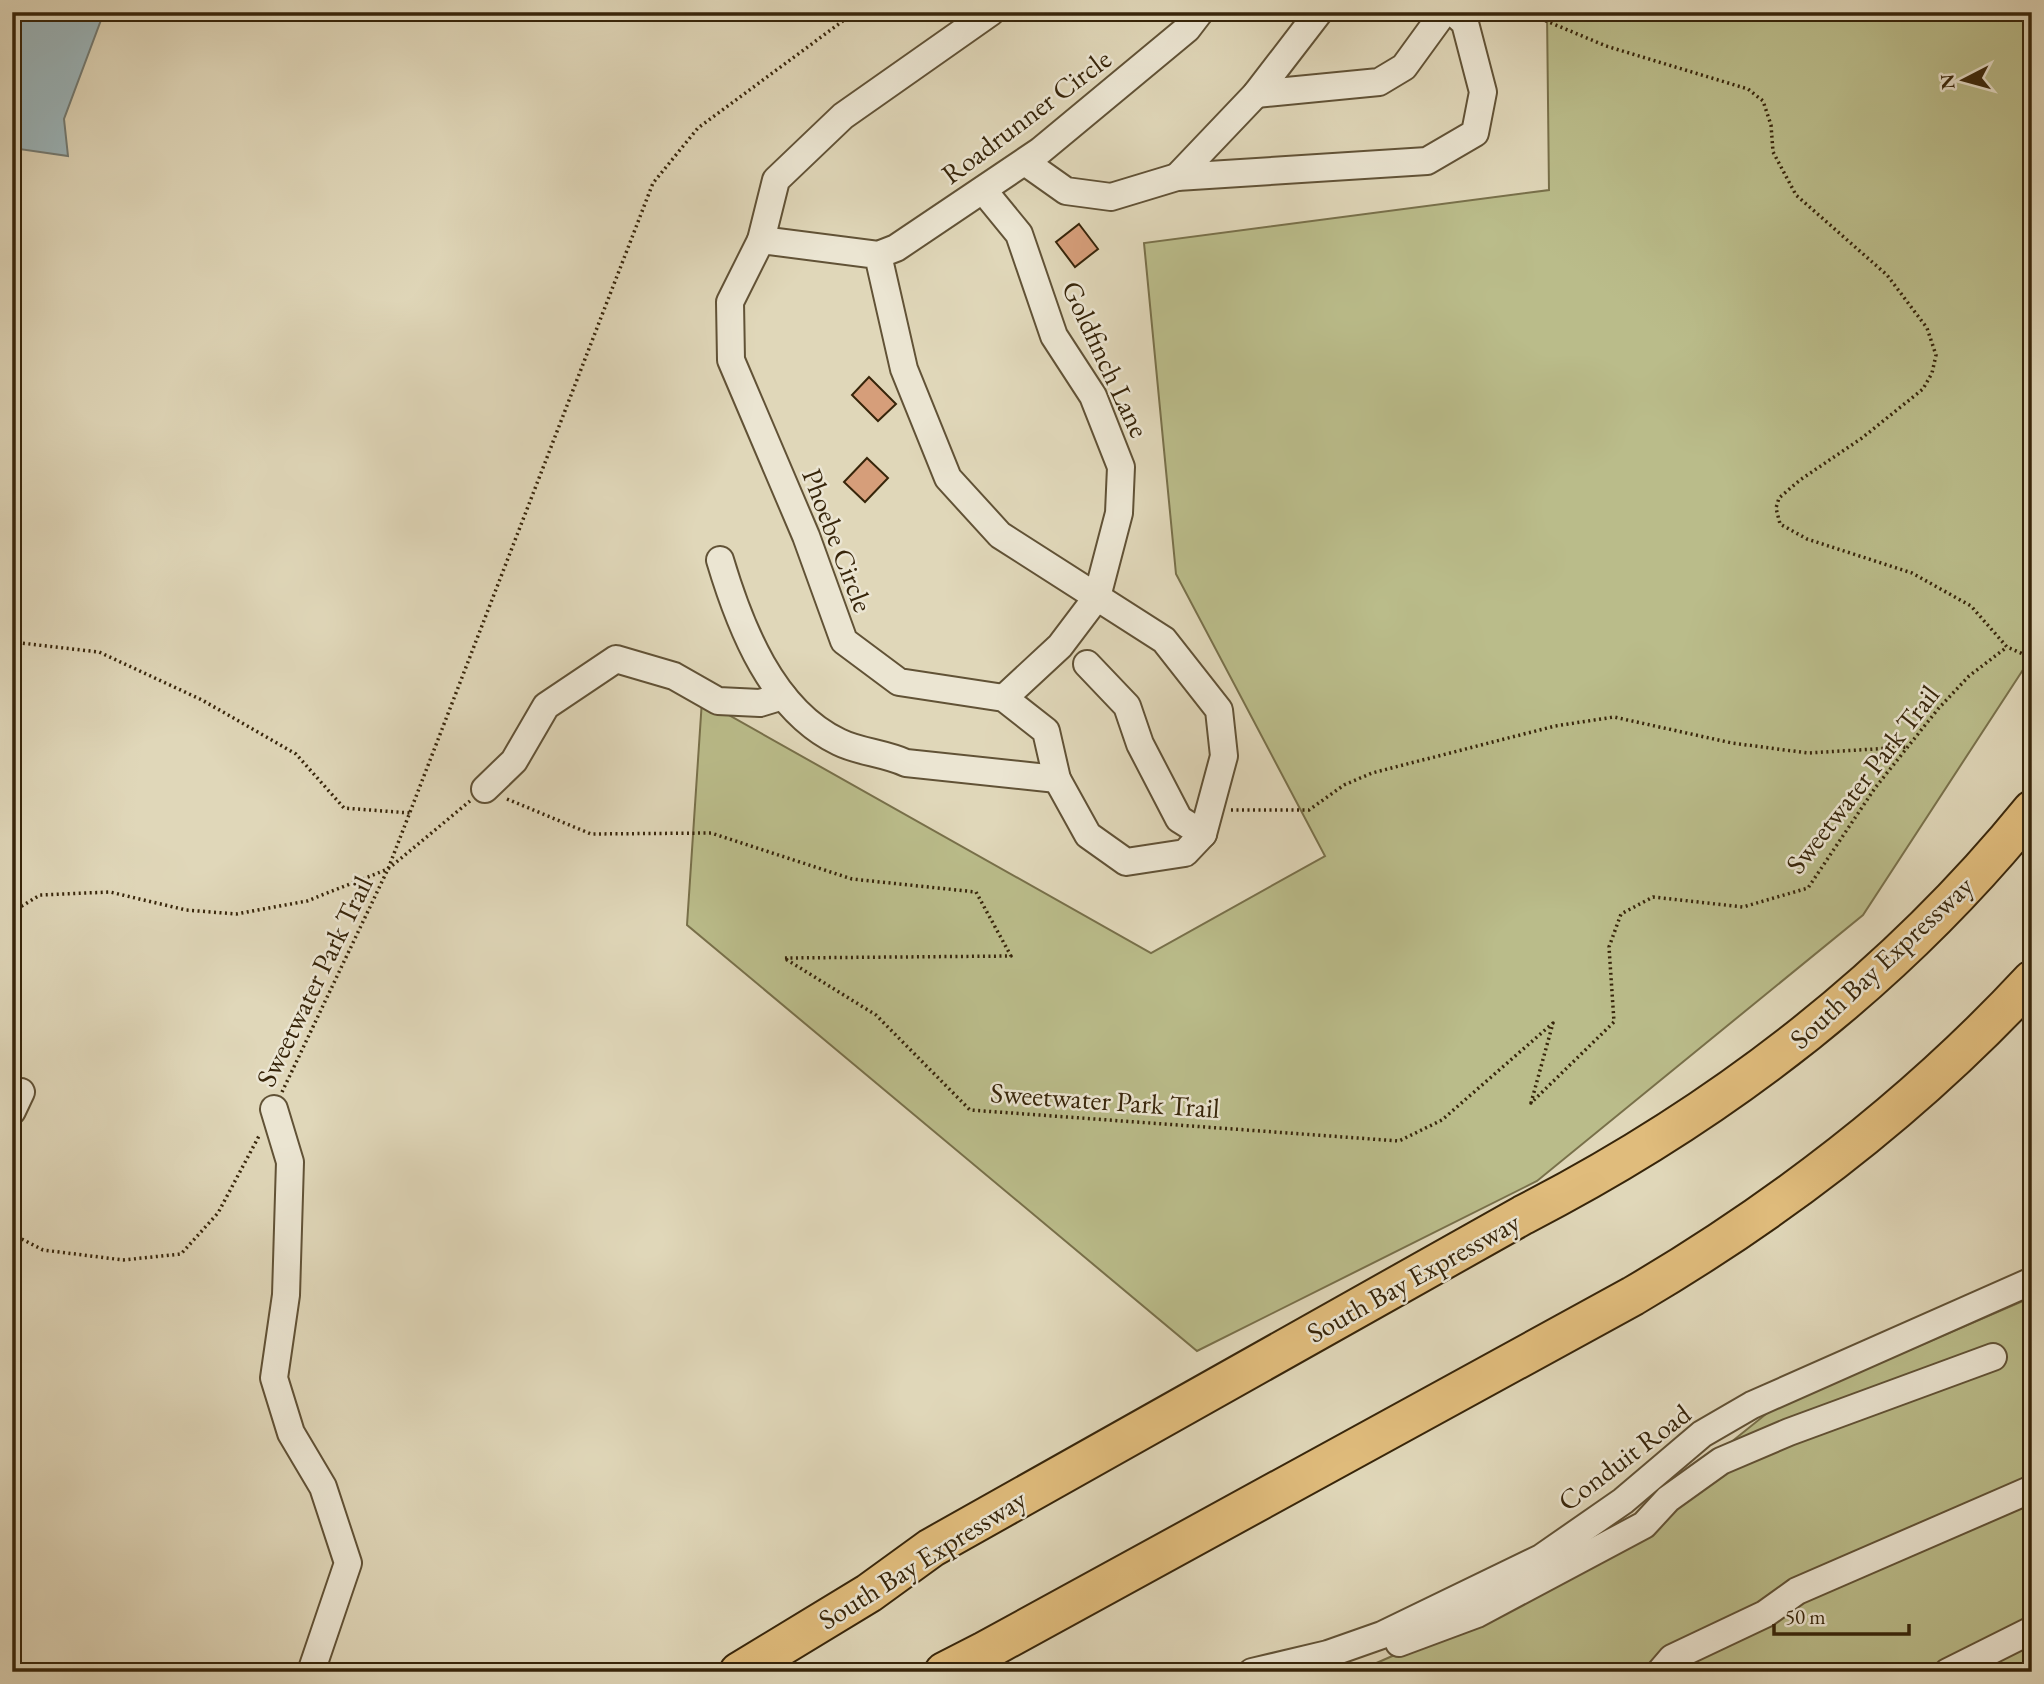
<svg xmlns="http://www.w3.org/2000/svg" width="2044" height="1684" viewBox="0 0 2044 1684" font-family="'EB Garamond',serif">
<style>
.green{fill:#babc8a;stroke:#78704a;stroke-width:2}
.water{fill:#9bb6bc;stroke:#737c75;stroke-width:2}
.building{fill:#d69e7a;stroke:#37250a;stroke-width:2}
.lines{fill:none;stroke-linecap:round;stroke-linejoin:round}
.minor-casing{stroke:#615236;stroke-width:30}
.highway-casing{stroke:#37250a;stroke-width:42}
.path{stroke:#37250a;stroke-width:3.5;stroke-dasharray:2 3.5;stroke-linecap:butt}
.minor{stroke:#ebe5d2;stroke-width:26}
.highway{stroke:#e0bc7c;stroke-width:38}
.labels{text-anchor:middle;dominant-baseline:central;stroke-width:5;stroke-linejoin:round;paint-order:stroke}
.street-label{font-size:28px;fill:#37250a;stroke:#ebe5d2}
</style>
<rect width="100%" height="100%" fill="#e0d7b9"/>
<filter id="stains"><feTurbulence type="fractalNoise" baseFrequency=".00286" numOctaves="4"/><feColorMatrix values="0 0 0 0 .2 0 0 0 0 .09 0 0 0 0 .02 0 0 0 .5 -.17"/></filter>
<radialGradient id="worn" r=".72"><stop offset=".6" stop-color="#630" stop-opacity="0"/><stop offset="1" stop-color="#630" stop-opacity=".3"/></radialGradient>
<!-- green -->
<g class="green">
<polygon points="1547,12 2032,12 2032,656 1863,915 1537,1181 1197,1351 687,925 702,700 1151,953 1325,856 1176,574 1144,243 1549,190"/>
<polygon points="2032,1297 2032,1672 1356,1672 1440,1635 1608,1541 1771,1410"/>
</g>
<!-- water -->
<polygon class="water" points="12,12 104,12 64,119 68,156 12,148"/>
<!-- building -->
<g class="building">
<polygon points="1079,224 1098,249 1075,267 1056,242"/>
<polygon points="869,377 896,404 878,421 852,395"/>
<polygon points="867,458 888,478 865,502 844,482"/>
</g>
<g class="lines">
<!-- minor casing -->
<g class="minor-casing">
<g id="minor">
<polyline points="1256,94 1379,82 1404,67 1444,12"/>
<polyline points="1025,162 1066,191 1111,197 1177,177 1427,161 1475,133 1483,92 1465,23 1453,12"/>
<polyline points="1177,177 1256,94 1319,12"/>
<polyline points="983,190 1019,234 1054,336 1093,396 1121,467 1119,513 1097,597 1060,646 1004,698"/>
<polyline points="761,240 776,180 843,116 991,12"/>
<polyline points="878,255 904,369 948,478 1000,535 1164,640 1219,710 1224,756 1203,834 1185,853 1126,862 1088,835 1057,779 1046,731 1004,698 899,682 844,641 806,536 731,360 730,302 761,240 878,255 896,248 1040,151 1187,29 1200,12"/>
<path d="M720,560C740,627 772,710 839,742C859,752 884,753 906,763L1057,779"/>
<polyline points="1087,664 1127,706 1140,744 1179,819 1203,834"/>
<polyline points="485,789 514,761 546,706 616,659 674,676 718,701 760,703 783,696"/>
<polyline points="274,1109 290,1162 286,1295 274,1378 291,1433 323,1487 348,1563 311,1672"/>
<polyline points="12,1111 21,1092"/>
<polyline points="1399,1643 1477,1614 1644,1525 1668,1499 1721,1461 1789,1432 1993,1357"/>
<polyline points="1252,1672 1328,1654 1382,1635 1541,1558 1623,1501 1702,1434 1752,1405 2032,1281"/>
<polyline points="1660,1672 1672,1658 1765,1614 1797,1591 2032,1489"/>
<polyline points="1948,1672 2032,1630"/>
</g>
</g>
<!-- highway casing -->
<g class="highway-casing">
<g id="highway">
<path d="M739,1672L869,1593L931,1548L1523,1215C1719,1114 1893,981 2032,810"/>
<path d="M944,1672L985,1651L1633,1296C1781,1209 1915,1106 2032,980"/>
</g>
</g>
<!-- path -->
<g class="path">
<polyline points="1525,12 1606,46 1748,89 1763,101 1771,125 1773,152 1796,195 1887,275 1927,328 1936,355 1932,373 1923,389 1862,438 1800,480 1779,498 1776,508 1780,524 1807,539 1912,573 1971,606 2007,647 2032,658"/>
<polyline points="12,642 99,652 202,700 296,754 344,808 410,813"/>
<polyline points="507,799 591,834 711,833 852,879 976,892 1011,956 784,958 876,1015 970,1110 1399,1141 1442,1120 1553,1023 1531,1103 1614,1022 1609,947 1621,914 1653,897 1743,907 1808,888 1875,788 1938,709 1969,676 2007,647"/>
<polyline points="1231,810 1309,810 1344,785 1372,773 1555,726 1614,717 1732,743 1808,753 1908,747"/>
<polyline points="12,912 40,895 110,892 186,910 236,914 307,901 388,869 470,801"/>
<polyline points="282,1092 388,869 653,183 698,128 855,12"/>
<polyline points="12,1234 43,1250 123,1260 181,1254 218,1213 259,1136"/>
</g>
<!-- minor -->
<use href="#minor" class="minor"/>
<!-- highway -->
<use href="#highway" class="highway"/>
</g>
<g class="labels">
<!-- street labels -->
<g class="street-label">
<text transform="translate(1026 116) rotate(-37)">Roadrunner Circle</text>
<text transform="translate(1106 359) rotate(65)">Goldfinch Lane</text>
<text transform="translate(838 540) rotate(69)">Phoebe Circle</text>
<text transform="translate(1862 779) rotate(-52)">Sweetwater Park Trail</text>
<text transform="translate(1881 962) rotate(-43)">South Bay Expressway</text>
<text transform="translate(314 981) rotate(-64)">Sweetwater Park Trail</text>
<text transform="translate(1105 1100) rotate(4)">Sweetwater Park Trail</text>
<text transform="translate(1413 1277) rotate(-29)">South Bay Expressway</text>
<text transform="translate(1624 1457) rotate(-37)">Conduit Road</text>
<text transform="translate(922 1559) rotate(-32)">South Bay Expressway</text>
</g>
</g>
<!-- margin -->
<rect width="2044" height="1684" fill="none" stroke="#e0d7b9" stroke-width="42"/>
<rect x="14" y="14" width="2016" height="1656" fill="none" stroke="#37250a" stroke-width="3.5"/>
<rect x="21" y="21" width="2002" height="1642" fill="none" stroke="#37250a" stroke-width="2"/>
<!-- north arrow -->
<g transform="translate(1964 80) rotate(264)" stroke="#ebe5d2" stroke-width="5" paint-order="stroke">
<path d="M0-5L12 26L0 18L-12 26Z" fill="#37250a"/>
<text y="-10" font-size="19" font-weight="bold" text-anchor="middle" fill="#37250a">N</text>
</g>
<!-- scale -->
<path d="M1774 1624v10h135v-10" fill="none" stroke="#37250a" stroke-width="3.5"/>
<text x="1785" y="1624" font-size="21" fill="#37250a" stroke="#ebe5d2" stroke-width="5" paint-order="stroke">50 m</text>
<rect width="100%" height="100%" filter="url(#stains)"/>
<rect width="100%" height="100%" fill="url(#worn)"/>
</svg>
